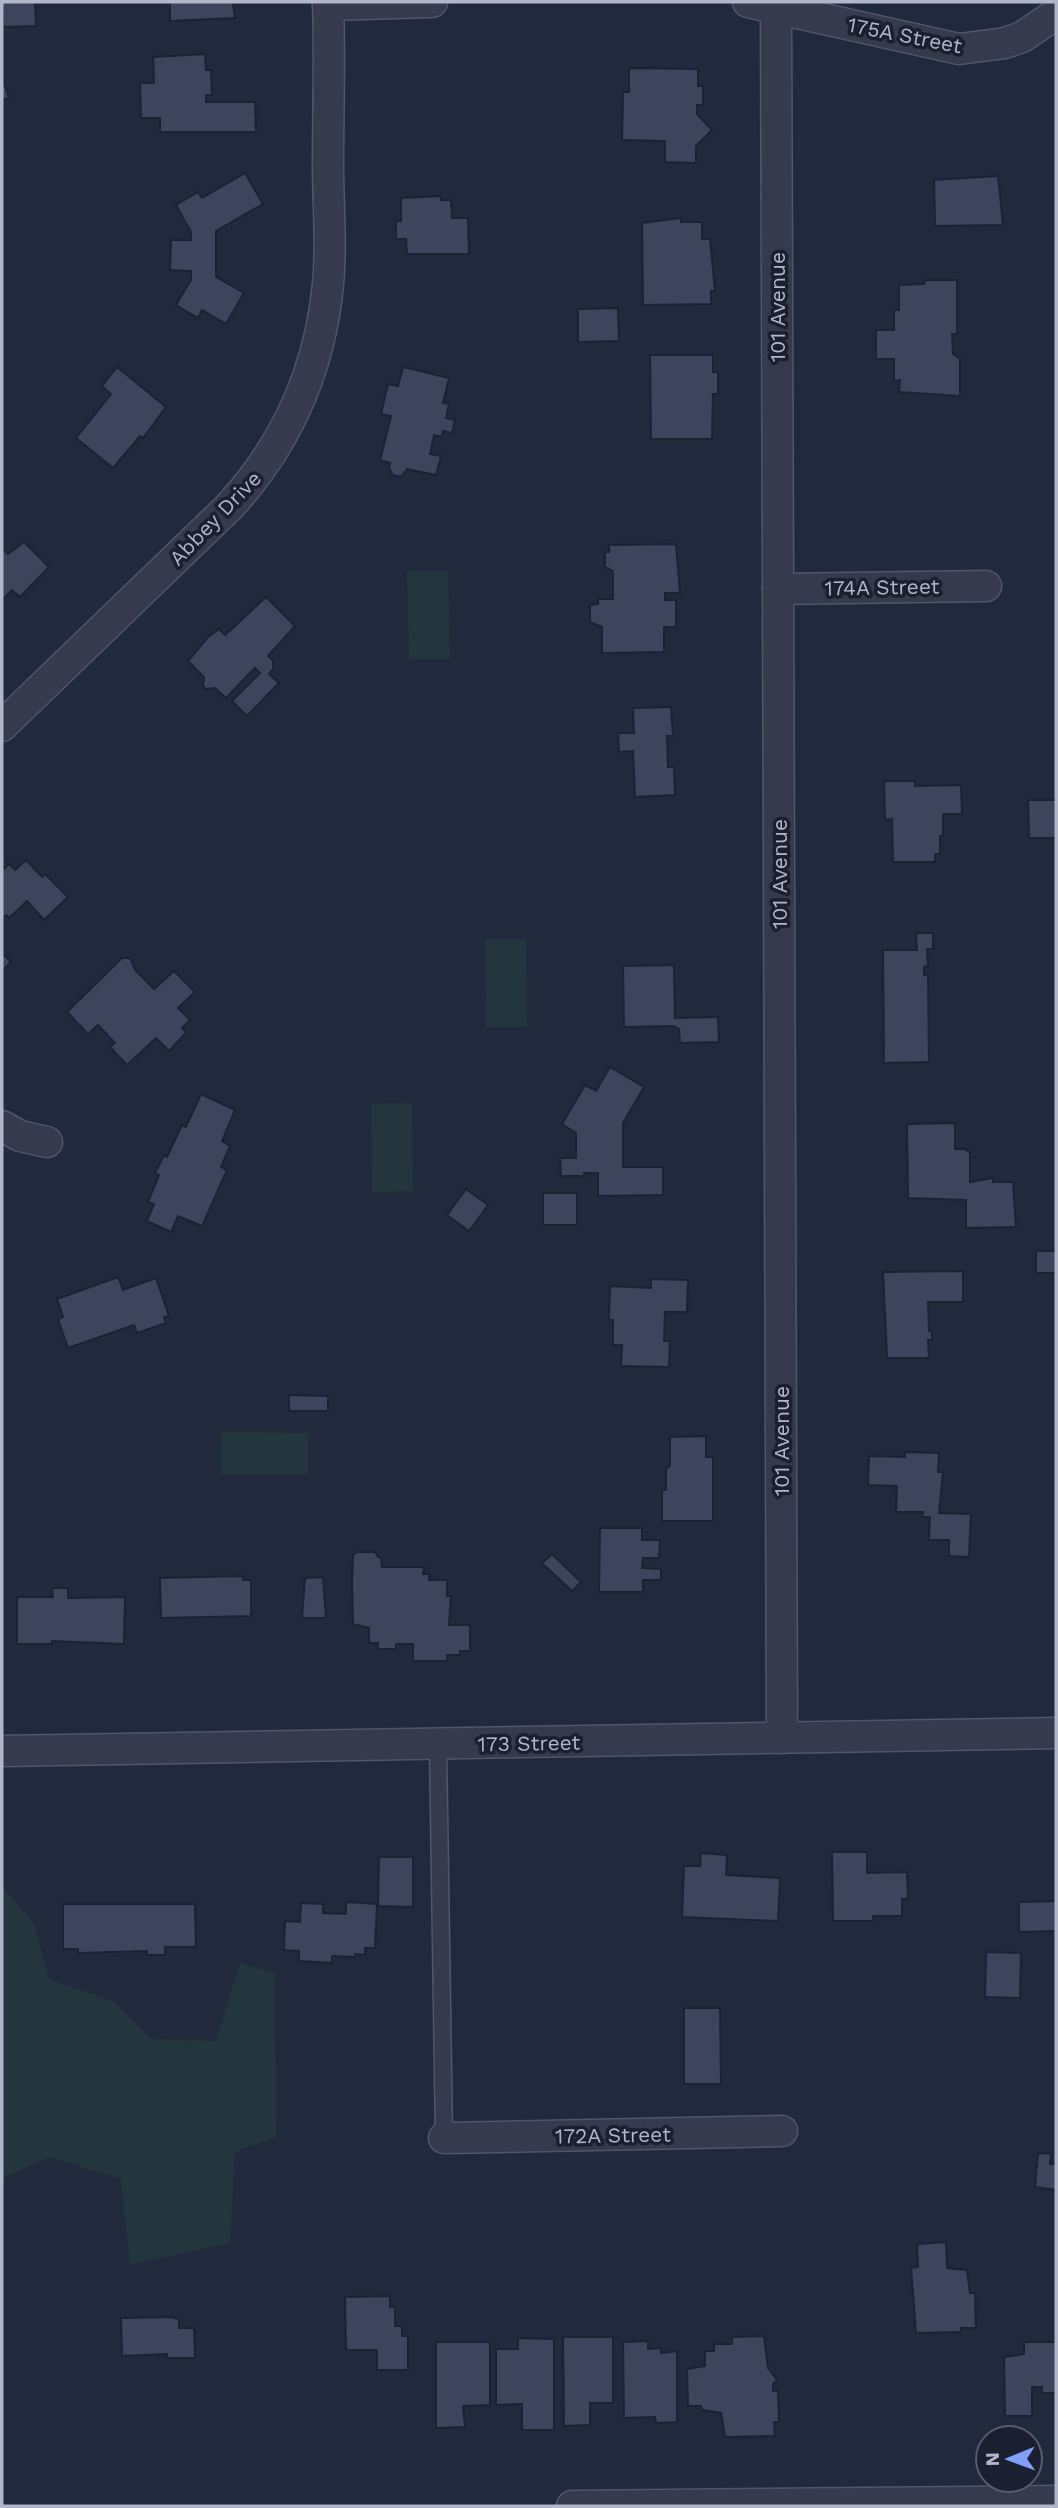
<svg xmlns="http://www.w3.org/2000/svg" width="1058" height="2508" viewBox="0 0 1058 2508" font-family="'Work Sans',sans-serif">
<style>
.green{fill:#23363d}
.building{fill:#3d455c;stroke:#1d2233;stroke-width:2}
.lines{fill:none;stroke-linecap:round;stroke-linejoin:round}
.lane-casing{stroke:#515667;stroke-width:19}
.street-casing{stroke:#515667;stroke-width:33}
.lane{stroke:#353b4c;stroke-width:16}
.street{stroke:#353b4c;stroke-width:30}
.labels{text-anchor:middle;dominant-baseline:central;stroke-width:7;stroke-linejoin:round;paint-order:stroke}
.street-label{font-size:21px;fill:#b1b6c8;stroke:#1b2031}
</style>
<rect width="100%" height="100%" fill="#21293c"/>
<!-- green -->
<g class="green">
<polygon points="407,571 448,571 450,659 409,659"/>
<polygon points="485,939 526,939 527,1027 486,1027"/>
<polygon points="412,1103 413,1191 372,1192 371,1104"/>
<polygon points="221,1432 308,1433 308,1474 221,1474"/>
<polygon points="2,1887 34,1923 49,1979 113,2001 151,2039 216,2041 240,1963 275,1973 276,2137 235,2152 230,2243 130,2265 121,2179 50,2157 2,2178"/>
</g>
<!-- building -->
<g class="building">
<polygon points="2,2 35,2 36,26 3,27"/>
<polygon points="170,2 233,2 235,18 170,21"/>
<polygon points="205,54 206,70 211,70 212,95 206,95 206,102 255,102 256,132 160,132 160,118 141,118 140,83 154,83 153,57"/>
<polygon points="629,68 698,69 698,86 703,86 703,105 697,105 697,114 712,130 696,146 696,163 665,162 665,141 622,140 623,92 629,92"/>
<polygon points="2,77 9,98 2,100"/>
<polygon points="245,173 263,204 216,231 216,277 244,293 226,324 202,310 198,318 176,305 191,280 191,271 170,270 171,240 191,240 191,232 176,205 198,192 202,198"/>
<polygon points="998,176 1003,225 935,226 934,180"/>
<polygon points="441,196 441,200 451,200 452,218 468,218 469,254 407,254 406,239 396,239 396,221 401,221 401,198"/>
<polygon points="681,218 681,222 702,222 702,239 710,239 715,291 711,291 711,304 643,305 642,223"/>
<polygon points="925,280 957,280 957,334 952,334 953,354 960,359 960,396 899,392 900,380 894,381 894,359 876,359 876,330 894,330 894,310 899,310 899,285 924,284"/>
<polygon points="618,308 619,341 578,342 578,309"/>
<polygon points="650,355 713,355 713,372 718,372 718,394 713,394 712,439 651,439"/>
<polygon points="117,367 166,407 143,438 140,436 113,468 76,438 111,394 102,386"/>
<polygon points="403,367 449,378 443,403 449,404 446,418 455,420 452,433 443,431 442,437 434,435 430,454 441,456 436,475 407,469 401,477 393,475 389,468 390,463 380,460 391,416 381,414 388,384 398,386"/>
<polygon points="24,542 49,567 20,597 12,590 2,600 2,548 8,554"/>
<polygon points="676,544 680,593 665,593 665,600 676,600 676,627 664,627 664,652 602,653 602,627 590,622 590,605 598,604 598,599 613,599 613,571 605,567 605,552 609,552 609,545"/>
<polygon points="266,597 295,626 268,656 273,661 273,669 269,674 279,683 247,716 232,701 260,673 255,668 226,698 215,688 206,689 203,686 204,677 188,661 208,637 219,629 225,635"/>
<polygon points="671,707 673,736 667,736 668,767 674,767 675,795 635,797 633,751 619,752 618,733 634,733 633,708"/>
<polygon points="884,781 915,781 915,786 961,785 962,814 943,814 943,836 940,836 940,854 935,854 935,862 893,862 892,819 885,820"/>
<polygon points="1028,800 1056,800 1056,838 1029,838"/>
<polygon points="26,860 42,877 45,874 68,897 44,920 27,901 9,918 6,915 2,919 2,871 9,864 15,870"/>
<polygon points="916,933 933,933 933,949 927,949 928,966 924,967 924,975 928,975 929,1062 884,1063 883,950 917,950"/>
<polygon points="2,953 11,962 2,971"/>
<polygon points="122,958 130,958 135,970 154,989 174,971 195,992 178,1008 190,1020 182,1028 186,1033 169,1051 156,1038 127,1065 110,1047 115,1043 98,1025 88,1034 67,1012"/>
<polygon points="674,965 675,1018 718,1017 719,1042 680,1043 679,1029 674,1026 624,1027 623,966"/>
<polygon points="610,1067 644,1087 623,1123 623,1167 663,1167 663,1195 598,1196 598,1173 584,1173 585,1176 561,1176 560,1158 576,1158 576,1133 562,1124 585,1085 596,1091"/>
<polygon points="201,1094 235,1110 222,1141 230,1146 221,1167 227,1170 202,1226 178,1216 171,1232 147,1221 154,1204 148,1202 159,1175 155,1173 164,1155 167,1157 182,1125 186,1127"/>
<polygon points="955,1123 955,1149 965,1149 970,1153 970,1182 993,1178 993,1182 1013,1182 1016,1227 966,1228 966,1200 908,1198 907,1124"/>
<polygon points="466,1189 488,1205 469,1231 447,1215"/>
<rect x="543" y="1193" width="34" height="32"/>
<rect x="1036" y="1251" width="20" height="22"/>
<polygon points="963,1271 963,1302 928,1302 929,1331 932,1331 932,1340 928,1340 929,1358 887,1358 883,1272"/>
<polygon points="118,1277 123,1290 156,1278 169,1316 164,1317 166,1323 137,1333 134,1325 68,1348 58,1319 63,1317 57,1299"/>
<polygon points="651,1279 688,1280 687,1312 665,1312 664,1341 670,1341 669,1367 621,1366 622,1345 613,1345 613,1320 609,1320 610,1286 651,1288"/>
<polygon points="289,1395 328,1396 328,1411 289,1411"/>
<polygon points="706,1436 706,1457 713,1457 713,1521 662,1521 662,1490 666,1490 666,1469 670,1466 670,1437"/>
<polygon points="905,1452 939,1453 938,1472 943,1472 939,1513 971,1514 969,1557 949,1556 949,1540 929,1540 930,1517 922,1517 923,1512 896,1512 897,1486 868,1485 869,1456 905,1457"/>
<polygon points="600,1528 642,1528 642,1540 660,1540 659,1558 643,1558 642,1568 661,1569 661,1580 643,1580 643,1592 599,1592"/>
<polygon points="357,1552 375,1552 378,1557 381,1557 382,1567 424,1567 423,1574 429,1574 429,1580 447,1580 447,1596 451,1596 449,1625 470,1625 470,1651 460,1651 460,1655 447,1655 447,1661 413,1661 413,1644 396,1644 396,1649 378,1649 378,1643 369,1643 369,1628 353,1624 352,1580 353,1555"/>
<polygon points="552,1554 581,1582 572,1591 542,1563"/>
<polygon points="243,1576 243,1580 251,1580 251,1616 161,1618 160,1578"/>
<polygon points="323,1577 326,1618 302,1618 305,1578"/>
<polygon points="52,1588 68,1588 68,1598 125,1597 124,1644 52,1641 52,1644 17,1644 17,1597 53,1597"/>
<polygon points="832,1852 867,1852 867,1873 907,1872 908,1899 902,1899 902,1916 873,1916 873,1921 833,1921"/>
<polygon points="701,1853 727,1855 726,1875 780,1878 778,1921 682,1917 684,1866 700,1866"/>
<polygon points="379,1857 413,1857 413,1907 378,1906"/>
<polygon points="1056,1901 1056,1931 1019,1932 1019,1902"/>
<polygon points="346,1902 377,1904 375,1948 365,1948 365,1955 355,1954 355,1957 332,1956 332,1963 299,1961 299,1951 284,1950 285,1921 300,1922 301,1903 323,1904 323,1913 346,1914"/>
<polygon points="63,1904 195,1904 196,1947 165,1947 165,1955 147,1955 147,1951 78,1953 78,1949 63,1949"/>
<polygon points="986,1952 1021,1953 1020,1998 985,1997"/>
<polygon points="684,2008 720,2008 721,2084 684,2084"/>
<polygon points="1038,2153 1051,2154 1050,2164 1056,2164 1056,2190 1035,2187"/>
<polygon points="946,2242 947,2268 967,2270 970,2293 975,2293 976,2328 961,2328 961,2332 916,2333 911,2268 918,2267 917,2244"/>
<polygon points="390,2296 390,2307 395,2307 395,2326 402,2326 402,2336 408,2336 408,2370 377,2370 377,2350 346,2350 345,2297"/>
<polygon points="170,2317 179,2319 179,2328 194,2328 195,2358 167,2358 167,2354 122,2356 121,2318"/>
<polygon points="764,2336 768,2368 777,2380 773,2384 773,2391 778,2391 779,2422 774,2422 775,2436 725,2437 721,2413 702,2410 701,2406 688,2406 687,2369 705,2366 705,2351 714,2351 714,2344 732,2344 732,2337"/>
<polygon points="563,2337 613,2337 613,2403 590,2403 590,2425 564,2426"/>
<polygon points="518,2338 554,2339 554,2430 522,2430 522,2404 496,2405 496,2349 518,2349"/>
<polygon points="648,2341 648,2349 661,2348 661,2353 677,2351 677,2422 656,2423 655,2417 624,2418 623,2342"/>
<polygon points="436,2342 490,2342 490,2405 463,2406 465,2427 436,2428"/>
<polygon points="1024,2342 1056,2342 1056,2393 1042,2393 1042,2387 1032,2387 1032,2416 1005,2416 1004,2357 1024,2354"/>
</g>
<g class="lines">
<!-- lane casing -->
<g class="lane-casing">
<polyline id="lane" points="438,1745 444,2138"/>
</g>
<!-- street casing -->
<g class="street-casing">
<g id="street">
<polyline points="748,2 959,49 1005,43 1022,37 1056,14"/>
<polyline points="328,5 432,2"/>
<polyline points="776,9 782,1738"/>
<polyline points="778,589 986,586"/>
<path d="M2,726L229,507C287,444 320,369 328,284C332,245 328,205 328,167C328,112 330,57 328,2"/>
<polyline points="2,1126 20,1136 47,1142"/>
<polyline points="2,1751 1056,1733"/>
<polyline points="444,2138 782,2131"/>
<polyline points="572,2506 1056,2501"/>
</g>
</g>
<!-- lane -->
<use href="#lane" class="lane"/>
<!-- street -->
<use href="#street" class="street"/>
</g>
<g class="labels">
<!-- street labels -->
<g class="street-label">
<text transform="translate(905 35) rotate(11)">175A Street</text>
<text transform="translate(777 307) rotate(-90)">101 Avenue</text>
<text transform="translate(215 518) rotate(-46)">Abbey Drive</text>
<text transform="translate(882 587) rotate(-1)">174A Street</text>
<text transform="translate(779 874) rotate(-90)">101 Avenue</text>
<text transform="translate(781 1441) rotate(-90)">101 Avenue</text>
<text transform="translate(529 1743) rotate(-1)">173 Street</text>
<text transform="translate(613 2135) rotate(-1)">172A Street</text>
</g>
</g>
<!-- border -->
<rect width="1058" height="2508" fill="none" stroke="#b1b6c8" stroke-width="7"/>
<!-- north arrow -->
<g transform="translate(1009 2459) rotate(269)"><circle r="33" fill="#1b2031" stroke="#575c6d" stroke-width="2"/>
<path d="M0-5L12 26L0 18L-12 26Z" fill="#829ffc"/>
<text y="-10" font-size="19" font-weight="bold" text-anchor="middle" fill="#b1b6c8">N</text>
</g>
</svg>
